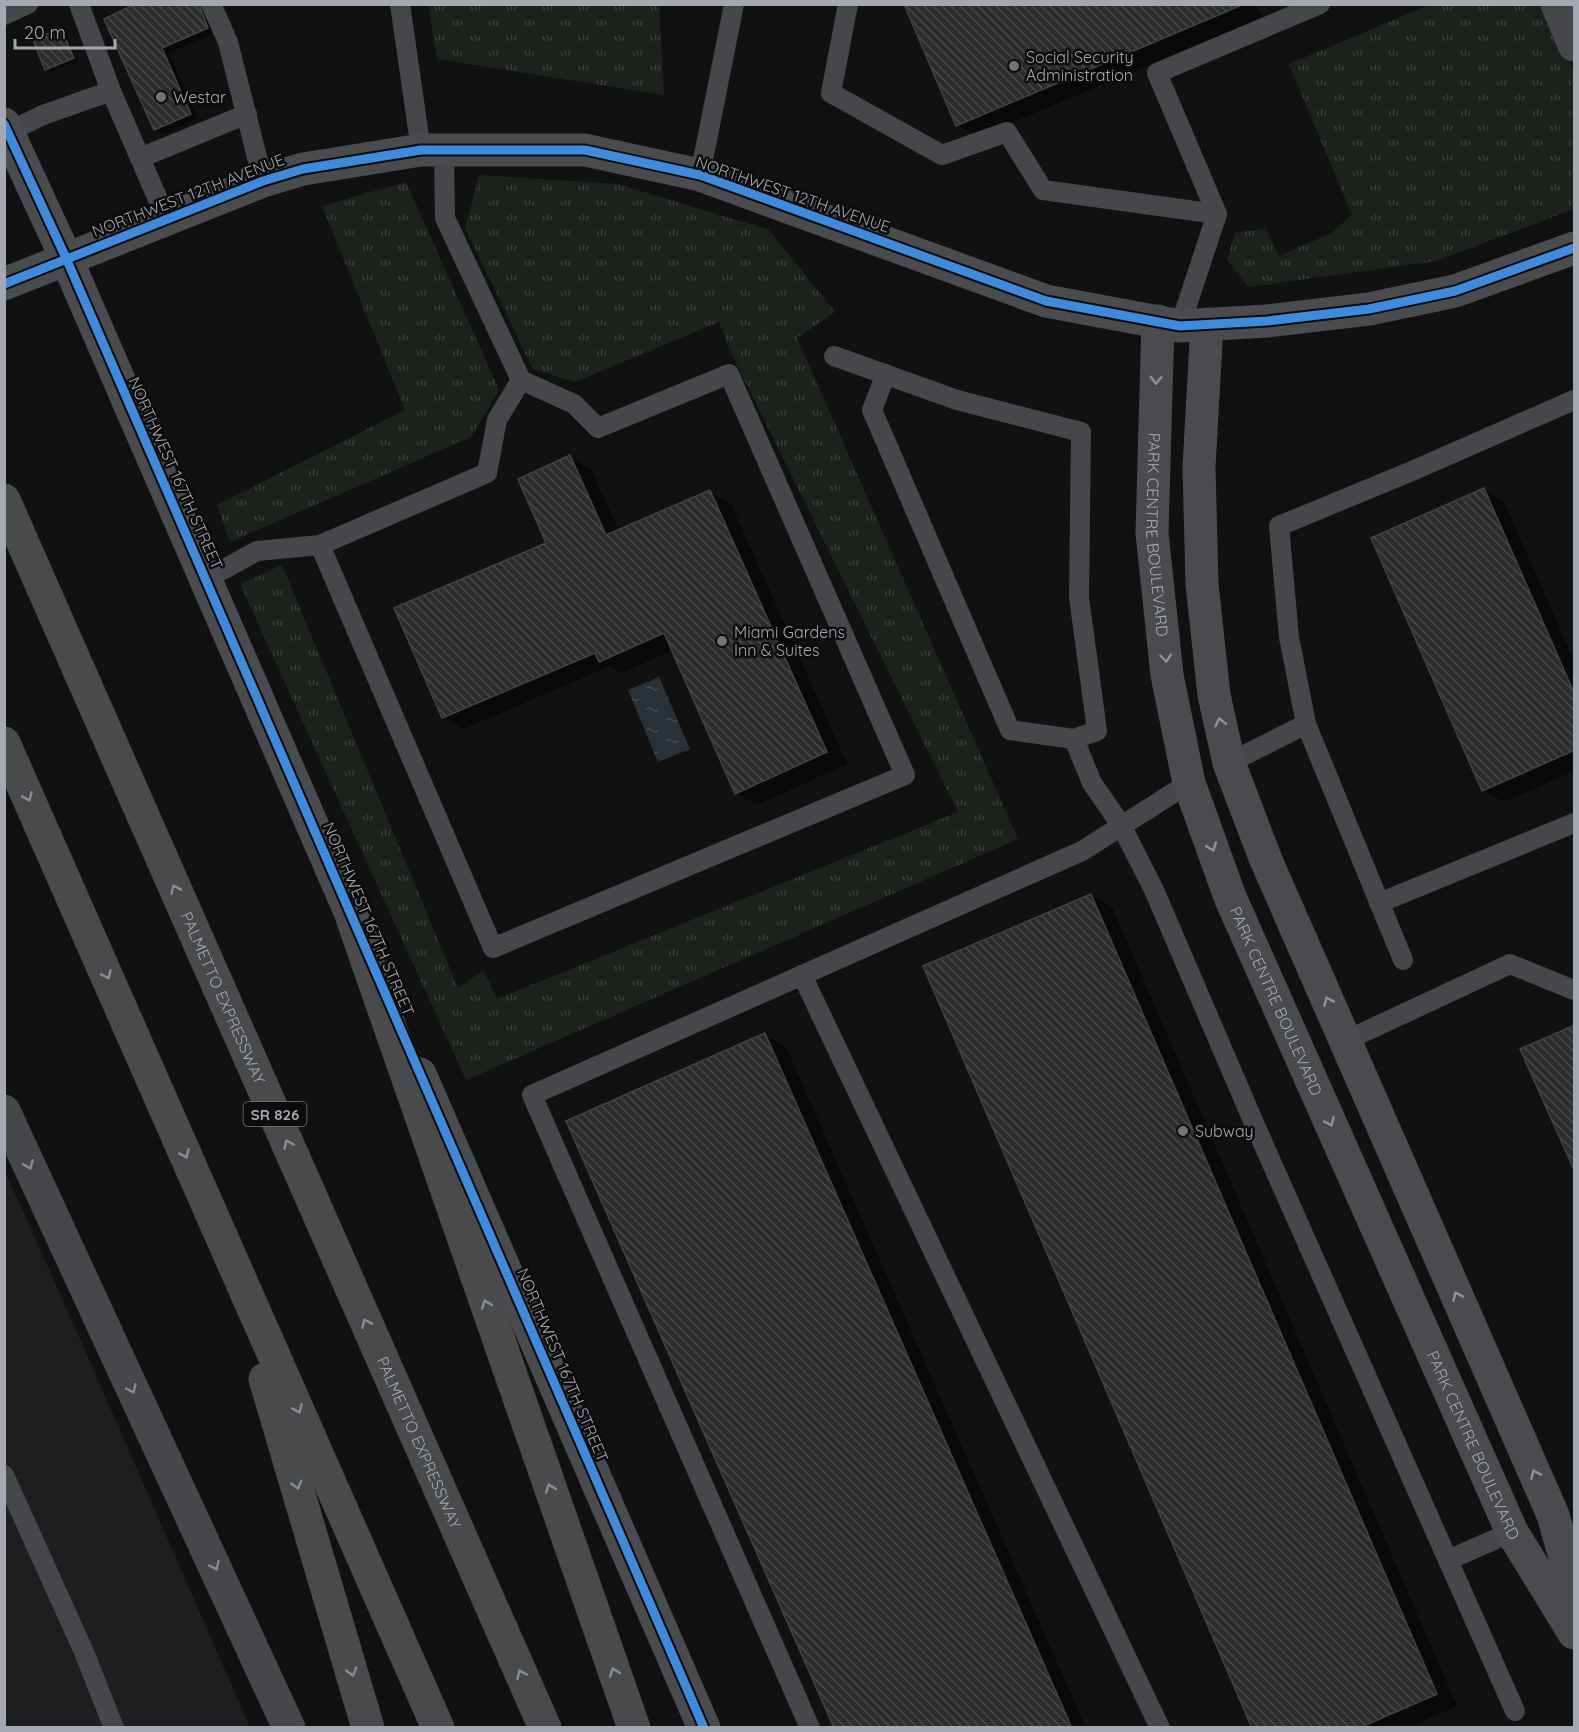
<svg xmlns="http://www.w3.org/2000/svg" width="1579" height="1732" viewBox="0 0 1579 1732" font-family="Quicksand,sans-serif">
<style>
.built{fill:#1e1e20}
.grass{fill:url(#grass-tufts)}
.water{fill:url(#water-ripples)}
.shadow{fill:#0007}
.building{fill:url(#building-back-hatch);stroke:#414245;stroke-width:1.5}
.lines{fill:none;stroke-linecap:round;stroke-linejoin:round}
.lane{stroke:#46474a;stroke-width:20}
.street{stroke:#46474a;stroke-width:33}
.secondary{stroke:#4a4b4e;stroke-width:33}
.highway{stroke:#484a4c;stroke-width:33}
.cycleway-casing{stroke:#0c0c0d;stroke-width:13}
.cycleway{stroke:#408adc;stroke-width:9}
.oneway{stroke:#8d9199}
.oneway2{stroke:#888c93}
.oneway3{stroke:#878b93}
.poi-dot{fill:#70737a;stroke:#0c0c0d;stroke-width:2}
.labels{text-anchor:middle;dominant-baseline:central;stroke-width:5;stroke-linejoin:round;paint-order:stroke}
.shield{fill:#0c0c0d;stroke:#767980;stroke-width:1.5}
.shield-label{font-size:15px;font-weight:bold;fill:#a3a8b2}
.poi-label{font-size:16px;fill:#a3a8b2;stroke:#0c0c0d;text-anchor:start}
.street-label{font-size:16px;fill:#a3a8b2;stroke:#0c0c0d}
</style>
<defs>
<pattern id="grass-tufts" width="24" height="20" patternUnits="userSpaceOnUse" patternTransform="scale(1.5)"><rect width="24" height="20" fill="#1b221c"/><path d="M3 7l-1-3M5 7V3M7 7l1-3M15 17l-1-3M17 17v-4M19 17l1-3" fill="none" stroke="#393f3b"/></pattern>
<pattern id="water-ripples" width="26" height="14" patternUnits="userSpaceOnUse" patternTransform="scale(1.5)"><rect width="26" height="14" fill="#293136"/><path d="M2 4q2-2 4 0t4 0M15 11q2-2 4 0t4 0" fill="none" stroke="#454c51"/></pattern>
<pattern id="building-back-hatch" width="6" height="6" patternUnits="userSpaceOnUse" patternTransform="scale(1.5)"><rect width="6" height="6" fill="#2c2c2d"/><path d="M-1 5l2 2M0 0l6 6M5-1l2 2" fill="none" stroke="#474849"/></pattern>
</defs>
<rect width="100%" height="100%" fill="#111112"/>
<!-- built -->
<polygon class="built" points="4,1169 73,1323 250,1727 5,1727"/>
<!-- grass -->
<g class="grass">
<polygon points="428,5 659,5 664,95 437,59"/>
<polygon points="1429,5 1545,5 1574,72 1574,209 1436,261 1248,287 1227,260 1235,233 1266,228 1279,256 1330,234 1352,215 1289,64"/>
<polygon points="479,175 618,184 769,230 835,312 797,338 1018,839 466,1080 240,584 282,565 458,988 483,971 497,999 958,812 733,357 719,322 575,382 533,369 465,228"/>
<polygon points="406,182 499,390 471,437 230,542 217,505 405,410 322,206"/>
</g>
<!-- water -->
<polygon class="water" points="659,677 690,749 658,762 628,690"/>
<!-- shadow -->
<g class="shadow">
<polygon points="139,4 205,4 216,32 169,53 198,118 163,134 155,129"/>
<polygon points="905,4 1256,4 1262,17 978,137 957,125"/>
<polygon points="61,30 66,33 78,60 51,71 46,69"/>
<polygon points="570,457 591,469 619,531 710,492 731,504 847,764 757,805 736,793 673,650 621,673 610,666 464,729 443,717 548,544"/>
<polygon points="1483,490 1504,502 1574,661 1574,771 1504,802 1483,790"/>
<polygon points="1091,895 1112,907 1457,1706 1406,1728 1254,1728"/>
<polygon points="765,1035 786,1047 1086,1728 835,1728"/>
</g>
<!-- building -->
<g class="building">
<polygon points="135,4 199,4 208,28 162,48 191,114 154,130 104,19"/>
<polygon points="904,4 1242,4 1242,5 956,126"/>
<polygon points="61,28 74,58 45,70 33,40"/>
<polygon points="570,455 606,535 710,490 827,752 735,794 664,633 599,662 595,653 442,718 394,608 546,543 518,479"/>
<polygon points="1484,488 1575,695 1575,750 1482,791 1371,538"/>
<polygon points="1091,894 1437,1694 1359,1728 1252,1728 923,966"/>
<polygon points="1575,1025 1575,1172 1520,1049"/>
<polygon points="765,1033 1072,1728 834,1728 566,1121"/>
</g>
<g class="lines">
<!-- lane -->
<g class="lane">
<polyline points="79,4 111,91 166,218"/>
<polyline points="211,4 228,42 263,181"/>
<polyline points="400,4 421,150"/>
<polyline points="848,4 831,93 942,155 1007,132 1043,190 1217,214"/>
<polyline points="4,15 28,4"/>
<polyline points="8,132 43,115 111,91"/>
<polyline points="444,150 445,218 521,380"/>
<polyline points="140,158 247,114"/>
<polyline points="700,175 734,4"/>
<polyline points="1180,326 1217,214 1157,73 1320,4"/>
<polyline points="834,356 957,400 1081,432 1079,597 1097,731 1074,739 1092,783 1121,825 1154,890 1254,1123 1515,1711"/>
<polyline points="886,374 872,410 1010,730 1074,739"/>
<polyline points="206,579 257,551 320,545 493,948 905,775 729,374 598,428 574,404 521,380 497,420 487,473 320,545"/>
<polyline points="1229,763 1306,724"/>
<polyline points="1379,903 1574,823"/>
<polyline points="1403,960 1306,724 1289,637 1279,526 1412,471 1574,400"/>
<polyline points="802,975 1160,1728"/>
<polyline points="1345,1041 1510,964 1574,990"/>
<polyline points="4,1475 84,1652 114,1728"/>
<polyline points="1448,1560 1512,1532"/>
<polyline points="810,1728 532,1095 1082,851 1189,783"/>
</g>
<!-- street -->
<g class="street">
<polyline points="1557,4 1574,45"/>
<polyline points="4,1111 289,1728"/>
</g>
<!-- secondary -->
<g class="secondary">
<polyline points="4,124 66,258 364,944"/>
<polyline points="4,284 263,181 303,169 421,150 585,150 700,175 1046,301 1180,326 1267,321 1369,309 1455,291 1574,248"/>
<path id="s1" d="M1158,321L1152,533L1167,675L1189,783L1230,897L1512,1532L1574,1633"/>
<polyline points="1207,324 1199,467 1202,584 1214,695 1229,763 1266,860 1553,1515 1574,1589"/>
<polyline points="420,1074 704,1728"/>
</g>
<!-- highway -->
<g class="highway">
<path id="s2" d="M4,500L545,1728"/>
<polyline points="4,743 438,1728"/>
<polyline points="352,918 634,1728"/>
<polyline points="265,1379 368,1728"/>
</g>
<!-- cycleway casing -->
<g class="cycleway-casing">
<g id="cycleway">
<polyline points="4,124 66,258 704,1728"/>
<polyline points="4,284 263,181 303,169 421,150 585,150 700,175 1046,301 1180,326 1267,321 1369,309 1455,291 1574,248"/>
</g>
</g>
<!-- cycleway -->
<use href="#cycleway" class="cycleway"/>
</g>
<!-- one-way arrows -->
<defs><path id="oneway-chevron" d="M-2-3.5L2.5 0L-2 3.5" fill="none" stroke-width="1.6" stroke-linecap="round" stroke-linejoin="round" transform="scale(1.5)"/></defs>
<g class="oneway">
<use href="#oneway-chevron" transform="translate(1156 380) rotate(92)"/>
<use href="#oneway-chevron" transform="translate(1166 658) rotate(84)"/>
<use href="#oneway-chevron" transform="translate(1220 722) rotate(-103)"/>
<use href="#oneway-chevron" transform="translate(1212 847) rotate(70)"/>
<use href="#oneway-chevron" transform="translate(1328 1001) rotate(-114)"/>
<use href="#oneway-chevron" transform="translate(1330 1122) rotate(66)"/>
<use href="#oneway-chevron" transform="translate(1457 1296) rotate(-114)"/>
<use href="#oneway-chevron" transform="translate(1535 1474) rotate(-114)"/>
</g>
<g class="oneway2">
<use href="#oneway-chevron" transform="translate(28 797) rotate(66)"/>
<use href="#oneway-chevron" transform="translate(175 889) rotate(-114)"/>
<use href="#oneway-chevron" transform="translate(107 975) rotate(66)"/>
<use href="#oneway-chevron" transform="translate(288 1144) rotate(-114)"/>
<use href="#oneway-chevron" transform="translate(185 1154) rotate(66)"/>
<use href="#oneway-chevron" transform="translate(486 1304) rotate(-109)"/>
<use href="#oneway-chevron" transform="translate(366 1323) rotate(-114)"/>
<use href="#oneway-chevron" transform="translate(298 1409) rotate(66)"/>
<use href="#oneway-chevron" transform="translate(297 1485) rotate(74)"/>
<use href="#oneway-chevron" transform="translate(550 1488) rotate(-109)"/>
<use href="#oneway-chevron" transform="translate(352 1672) rotate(74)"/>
<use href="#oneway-chevron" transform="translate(614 1672) rotate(-110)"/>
<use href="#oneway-chevron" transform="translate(521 1674) rotate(-114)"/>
</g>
<g class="oneway3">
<use href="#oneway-chevron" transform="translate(29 1165) rotate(66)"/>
<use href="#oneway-chevron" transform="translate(132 1389) rotate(65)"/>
<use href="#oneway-chevron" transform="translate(215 1566) rotate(65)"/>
</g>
<!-- markers -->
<g class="poi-dot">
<circle cx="1014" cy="66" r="6"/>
<circle cx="161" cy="97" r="6"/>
<circle cx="722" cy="641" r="6"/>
<circle cx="1183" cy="1131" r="6"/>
</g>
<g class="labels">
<!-- shield labels -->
<rect class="shield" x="243.5" y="1102" width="63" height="24" rx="4.5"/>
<g class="shield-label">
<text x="275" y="1114">SR 826</text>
</g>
<!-- poi labels -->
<g class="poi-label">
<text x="1026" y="57">Social Security<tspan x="1026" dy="18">Administration</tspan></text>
<text x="173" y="97">Westar</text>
<text x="734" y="632">Miami Gardens<tspan x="734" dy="18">Inn &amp; Suites</tspan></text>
<text x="1195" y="1131">Subway</text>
</g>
<!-- street labels -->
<g class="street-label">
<text transform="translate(793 194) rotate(19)">NORTHWEST 12TH AVENUE</text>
<text transform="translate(188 195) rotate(-21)">NORTHWEST 12TH AVENUE</text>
<text transform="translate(176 473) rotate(66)">NORTHWEST 167TH STREET</text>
<text stroke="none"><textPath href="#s1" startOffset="214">PARK CENTRE BOULEVARD</textPath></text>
<text transform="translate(369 919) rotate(67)">NORTHWEST 167TH STREET</text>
<text stroke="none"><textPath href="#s2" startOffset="544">PALMETTO EXPRESSWAY</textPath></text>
<text stroke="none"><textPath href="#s1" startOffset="700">PARK CENTRE BOULEVARD</textPath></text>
<text transform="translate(563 1365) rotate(67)">NORTHWEST 167TH STREET</text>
<text stroke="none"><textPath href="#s2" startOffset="1030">PALMETTO EXPRESSWAY</textPath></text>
<text stroke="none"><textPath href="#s1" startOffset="1186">PARK CENTRE BOULEVARD</textPath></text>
</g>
</g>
<!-- border -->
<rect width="1579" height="1732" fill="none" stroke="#a3a8b2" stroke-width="12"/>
<!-- scale -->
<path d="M15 39v9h100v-9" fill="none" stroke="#a3a8b2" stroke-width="3"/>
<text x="24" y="39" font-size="18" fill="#a3a8b2" stroke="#0c0c0d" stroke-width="4.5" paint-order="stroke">20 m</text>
</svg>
